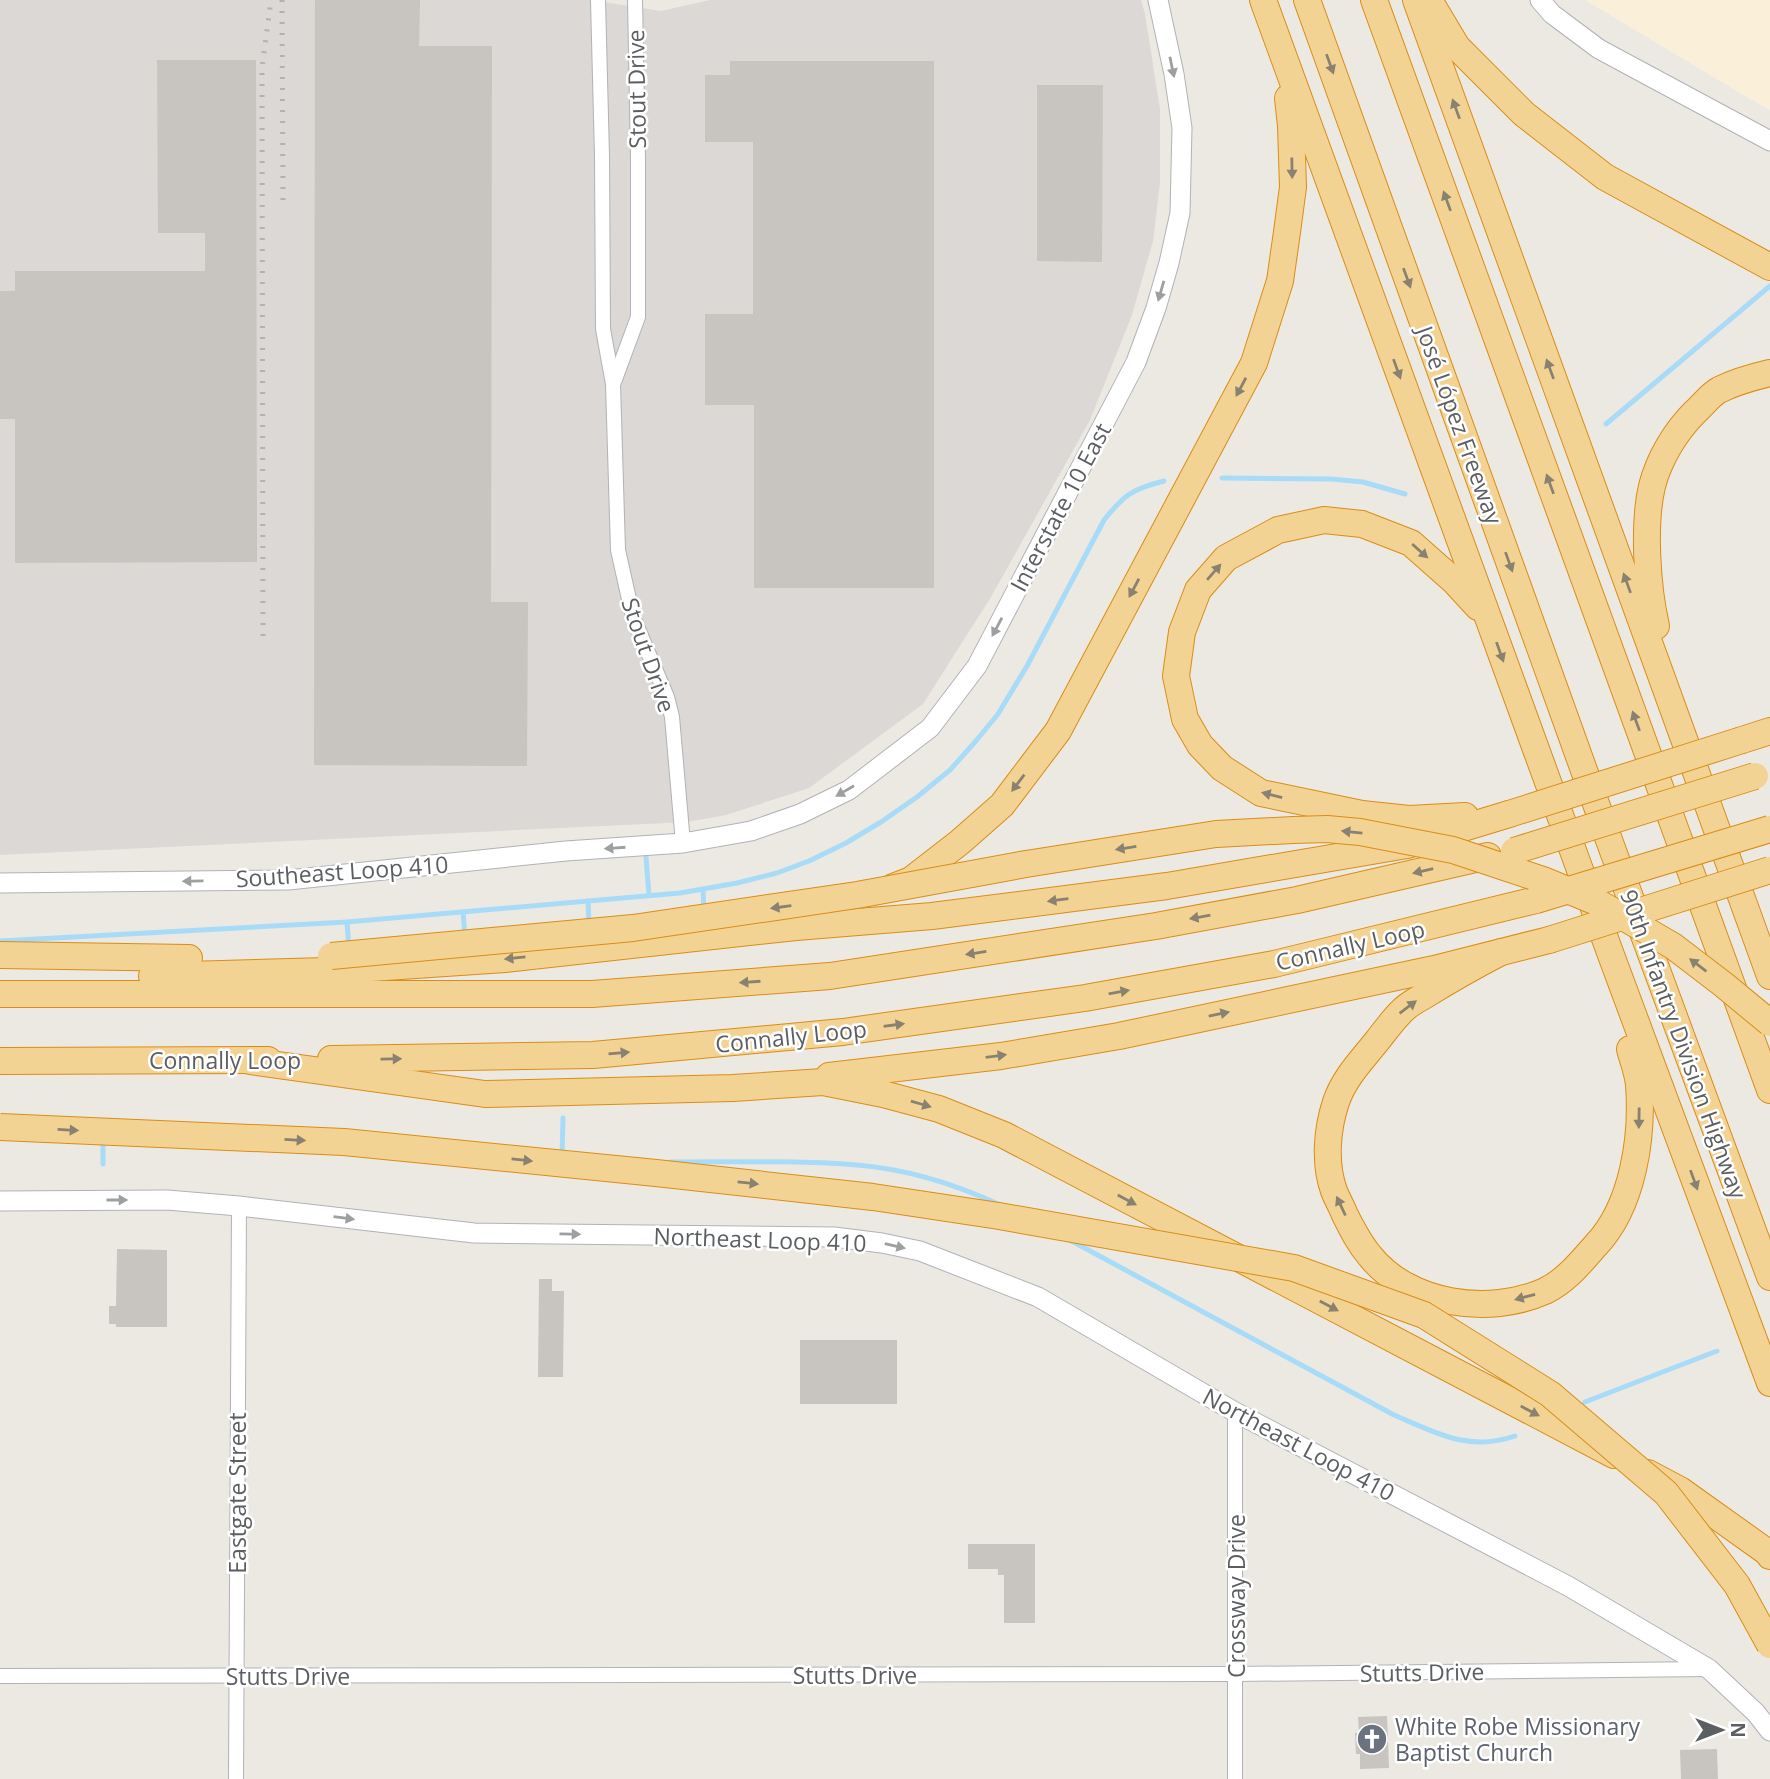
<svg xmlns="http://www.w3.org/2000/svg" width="1770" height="1779" viewBox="0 0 1770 1779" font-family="'Open Sans',sans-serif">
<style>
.commercial{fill:#faf0da}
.industrial{fill:#dbd8d5}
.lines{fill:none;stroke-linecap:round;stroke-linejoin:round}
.stream{stroke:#a8dbf7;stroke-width:5}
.building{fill:#c8c4bf}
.minor-casing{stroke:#b0b3b7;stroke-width:16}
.secondary-casing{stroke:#afb3b7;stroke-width:21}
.motorway-casing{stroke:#da8d15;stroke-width:28}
.minor{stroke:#fff;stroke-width:14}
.secondary{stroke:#fff;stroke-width:19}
.motorway{stroke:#f3d393;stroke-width:26}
.rail{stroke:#b1b2b2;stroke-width:5;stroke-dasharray:2 9;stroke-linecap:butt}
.motorway-bridge-casing{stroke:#da8d15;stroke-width:28;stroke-linecap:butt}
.motorway-bridge{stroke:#f3d393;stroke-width:26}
.oneway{fill:#898271}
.oneway2{fill:#9d9fa1}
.labels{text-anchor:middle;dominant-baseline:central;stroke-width:5;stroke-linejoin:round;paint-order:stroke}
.street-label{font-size:23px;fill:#5b5f62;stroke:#fff}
.worship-label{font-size:23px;fill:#5b616d;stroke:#fff;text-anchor:start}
</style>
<rect width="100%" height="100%" fill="#ece9e3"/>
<!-- commercial -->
<polygon class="commercial" points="1585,0 1770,0 1770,110 1745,96"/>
<!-- industrial -->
<polygon class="industrial" points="0,0 591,0 661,11 710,0 1141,0 1145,14 1160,109 1160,183 1153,241 1132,315 1090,420 991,597 923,704 809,788 726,815 687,822 0,855"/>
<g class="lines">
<!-- stream -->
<g class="stream">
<polyline points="1606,424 1770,286"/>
<polyline points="1222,478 1331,479 1363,482 1405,494"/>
<polyline points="646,857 649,895"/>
<polyline points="703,890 704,911"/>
<polyline points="588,901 589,924"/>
<polyline points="463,912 465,936"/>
<polyline points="347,922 349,948"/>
<path d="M0,941L347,922L680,893L737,883L777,873L809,861L846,843L881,822L917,797L950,770L975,742L998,714L1027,666L1104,520C1124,495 1132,489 1164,481"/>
<polyline points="103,1139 103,1164"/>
<polyline points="562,1157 563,1118"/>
<path d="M670,1162C732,1162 795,1160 857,1165C906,1169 955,1184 1000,1205"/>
<path d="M1068,1239L1394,1415C1436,1433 1469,1452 1515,1436"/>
<polyline points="1585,1402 1717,1351"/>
</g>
</g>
<!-- building -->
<g class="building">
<polygon points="315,0 420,0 419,46 492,46 491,602 528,602 527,766 314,765"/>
<polygon points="157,60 256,60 257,562 15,563 15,419 0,419 0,291 15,291 15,271 205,271 205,233 158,233"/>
<polygon points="730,61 934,61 934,588 754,588 754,405 705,405 705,314 753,314 753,142 705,142 705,75 730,75"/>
<polygon points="1037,85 1103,85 1102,262 1037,261"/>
<polygon points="117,1249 167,1250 167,1327 116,1327 116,1324 109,1324 109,1306 116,1306"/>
<polygon points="539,1279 552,1279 552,1291 564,1291 563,1377 538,1377"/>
<rect x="800" y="1340" width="97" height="64"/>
<polygon points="968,1544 1035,1544 1035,1623 1004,1623 1004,1575 998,1575 998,1569 968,1569"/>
<polygon points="1387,1716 1389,1768 1360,1769 1360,1754 1356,1754 1355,1733 1359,1733 1358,1717"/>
<polygon points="1717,1749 1718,1779 1681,1779 1680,1750"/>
</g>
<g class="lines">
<!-- minor casing -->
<g class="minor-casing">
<g id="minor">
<polyline points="598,0 602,156 603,329 613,384 618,550 633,617 667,697 672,717 683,843"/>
<polyline points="614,382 638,317 638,158 635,0"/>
<polyline points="1235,1412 1235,1779"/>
<polyline points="0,1676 1236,1674 1709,1669"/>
<polyline points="236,1779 239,1206"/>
</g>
</g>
<!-- secondary casing -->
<g class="secondary-casing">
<g id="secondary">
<polyline points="1540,0 1552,14 1599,49 1770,141"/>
<polyline points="0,883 288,880 566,851 683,843 751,831 800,814 849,790 930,728 977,666 1136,362 1156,308 1169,263 1180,213 1182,128 1174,74 1158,0"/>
<polyline points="0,1201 167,1200 239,1206 474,1233 834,1237 882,1243 920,1251 1038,1297 1235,1412 1568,1586 1709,1669 1756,1713 1770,1731"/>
</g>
</g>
<!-- motorway casing -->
<g class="motorway-casing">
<g id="motorway">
<polyline points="1263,0 1611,955 1770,1383"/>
<polyline points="1307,0 1613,851 1770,1277"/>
<polyline points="1374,0 1770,1090"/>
<polyline points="1416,0 1770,976"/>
<polyline points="1429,0 1457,47 1524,114 1605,177 1770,267"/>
<path d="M1656,626C1647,587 1643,524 1652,486C1659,459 1675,432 1695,412C1703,405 1710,395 1719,390C1735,382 1753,377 1770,373"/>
<polyline points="1742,740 1770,731"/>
<polyline points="1465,816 1409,819 1362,814 1261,793 1222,768 1200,745 1185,719 1176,676 1182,632 1198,590 1226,558 1278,530 1324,520 1362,524 1411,543 1454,581 1478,607"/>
<polyline points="893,887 911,880 960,842 1002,805 1058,731 1254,363 1280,281 1287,232 1293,187 1291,126 1288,98"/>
<path d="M1501,952C1476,965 1451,979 1427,994C1419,999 1408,1004 1401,1012C1392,1021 1385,1031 1377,1041C1362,1060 1344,1078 1336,1102C1327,1129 1324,1163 1334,1191C1337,1199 1342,1207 1345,1215C1352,1229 1359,1243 1370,1256C1409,1305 1489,1316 1545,1291C1566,1281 1581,1262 1596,1245C1633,1206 1643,1137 1639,1085C1638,1073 1633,1061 1630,1049"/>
<polyline points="0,955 189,958"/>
<polyline points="152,976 326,971 505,959 796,927 932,916 1167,886 1407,845 1509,814"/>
<polyline points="0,994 592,994 830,976 1156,926 1297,900 1488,856"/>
<polyline points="331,1059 593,1055 843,1032 1085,998 1274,964 1536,900"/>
<polyline points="0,1061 268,1060"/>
<polyline points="250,1061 485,1094 733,1088 823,1082 883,1094 939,1109 1004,1135 1614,1455"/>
<polyline points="829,1076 1001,1056 1119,1036 1434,969 1549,940"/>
<polyline points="1648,1473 1680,1490 1767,1552 1770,1556"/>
</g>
</g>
<!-- minor -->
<use href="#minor" class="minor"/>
<!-- secondary -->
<use href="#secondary" class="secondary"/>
<!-- motorway -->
<use href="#motorway" class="motorway"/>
<!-- rail -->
<g class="rail">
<polyline points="282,0 283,208"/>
<polyline points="263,636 262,68 271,0"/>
</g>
<!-- motorway-bridge casing -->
<g class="motorway-bridge-casing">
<g id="motorway-bridge">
<polyline points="1509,814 1742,740"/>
<polyline points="1514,851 1755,776"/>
<polyline points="1536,900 1770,829"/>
<polyline points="1549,940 1770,870"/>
<polyline points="331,956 633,928 857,895 1026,864 1216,834 1293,830 1327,829 1360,832 1453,850 1543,880 1599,903 1673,946 1724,985 1770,1023"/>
<polyline points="0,1127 344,1142 656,1173 873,1197 999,1216 1294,1268 1424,1315 1550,1394 1666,1493 1737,1585 1770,1645"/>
</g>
</g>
<!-- motorway-bridge -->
<use href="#motorway-bridge" class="motorway-bridge"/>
</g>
<!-- one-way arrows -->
<defs><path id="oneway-solid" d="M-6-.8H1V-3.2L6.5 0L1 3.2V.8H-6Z" transform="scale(1.75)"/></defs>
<g class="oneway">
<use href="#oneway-solid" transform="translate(1330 64) rotate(70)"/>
<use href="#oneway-solid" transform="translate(1456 109) rotate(-110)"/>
<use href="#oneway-solid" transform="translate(1292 168) rotate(89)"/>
<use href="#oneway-solid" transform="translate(1447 201) rotate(-110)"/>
<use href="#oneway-solid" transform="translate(1407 278) rotate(70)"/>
<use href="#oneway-solid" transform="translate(1397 369) rotate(70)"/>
<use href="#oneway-solid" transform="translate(1550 369) rotate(-110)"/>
<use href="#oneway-solid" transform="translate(1241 387) rotate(118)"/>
<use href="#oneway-solid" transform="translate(1550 484) rotate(-110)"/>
<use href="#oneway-solid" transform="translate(1420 551) rotate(42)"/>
<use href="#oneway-solid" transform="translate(1509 562) rotate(70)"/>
<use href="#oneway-solid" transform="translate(1214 572) rotate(-49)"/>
<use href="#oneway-solid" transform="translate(1627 583) rotate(-110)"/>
<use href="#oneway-solid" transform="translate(1134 588) rotate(118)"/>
<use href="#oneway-solid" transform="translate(1500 652) rotate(70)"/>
<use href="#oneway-solid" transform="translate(1636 721) rotate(-110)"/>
<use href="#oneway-solid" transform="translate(1018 783) rotate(127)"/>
<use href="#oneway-solid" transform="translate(1272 795) rotate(-166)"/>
<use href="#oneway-solid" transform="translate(1352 832) rotate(-174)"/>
<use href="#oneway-solid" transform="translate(1126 848) rotate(171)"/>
<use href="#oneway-solid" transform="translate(1423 871) rotate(167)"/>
<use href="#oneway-solid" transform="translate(1058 900) rotate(173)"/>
<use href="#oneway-solid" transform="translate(781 907) rotate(172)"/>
<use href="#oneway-solid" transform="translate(1200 917) rotate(170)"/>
<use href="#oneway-solid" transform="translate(976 953) rotate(171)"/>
<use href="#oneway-solid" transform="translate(515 958) rotate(174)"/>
<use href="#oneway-solid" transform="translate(1698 965) rotate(-143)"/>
<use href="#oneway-solid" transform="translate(750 982) rotate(176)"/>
<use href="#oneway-solid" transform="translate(1119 992) rotate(-10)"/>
<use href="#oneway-solid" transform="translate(1408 1007) rotate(-37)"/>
<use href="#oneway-solid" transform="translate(1219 1014) rotate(-12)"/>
<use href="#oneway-solid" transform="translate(894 1025) rotate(-8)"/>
<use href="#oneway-solid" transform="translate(619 1053) rotate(-5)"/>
<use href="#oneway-solid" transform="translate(996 1056) rotate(-7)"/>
<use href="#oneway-solid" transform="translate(391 1059) rotate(-1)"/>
<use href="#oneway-solid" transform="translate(921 1104) rotate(16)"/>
<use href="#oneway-solid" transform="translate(1639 1118) rotate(91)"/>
<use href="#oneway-solid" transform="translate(68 1130) rotate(3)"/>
<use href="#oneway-solid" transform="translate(295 1140) rotate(3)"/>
<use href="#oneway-solid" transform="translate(522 1160) rotate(6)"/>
<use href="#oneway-solid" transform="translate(1694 1180) rotate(70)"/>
<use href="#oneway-solid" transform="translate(748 1183) rotate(6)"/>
<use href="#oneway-solid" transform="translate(1127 1200) rotate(28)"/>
<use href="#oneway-solid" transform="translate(1341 1206) rotate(-115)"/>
<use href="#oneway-solid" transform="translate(1525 1297) rotate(165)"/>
<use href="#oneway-solid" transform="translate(1329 1306) rotate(28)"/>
<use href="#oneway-solid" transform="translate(1530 1411) rotate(28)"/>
</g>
<g class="oneway2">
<use href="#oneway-solid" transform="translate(1172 67) rotate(78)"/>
<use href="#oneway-solid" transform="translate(1161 291) rotate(106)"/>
<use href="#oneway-solid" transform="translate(997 627) rotate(118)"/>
<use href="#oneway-solid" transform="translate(845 791) rotate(150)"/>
<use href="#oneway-solid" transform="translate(615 848) rotate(176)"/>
<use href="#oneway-solid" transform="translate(193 881) rotate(179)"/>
<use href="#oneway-solid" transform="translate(117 1200)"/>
<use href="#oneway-solid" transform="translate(344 1218) rotate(7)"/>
<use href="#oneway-solid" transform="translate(570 1234) rotate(1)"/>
<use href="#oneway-solid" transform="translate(895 1246) rotate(13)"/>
</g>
<!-- icons -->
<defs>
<g id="church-disc" transform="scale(1.575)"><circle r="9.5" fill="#6b7280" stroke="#fff"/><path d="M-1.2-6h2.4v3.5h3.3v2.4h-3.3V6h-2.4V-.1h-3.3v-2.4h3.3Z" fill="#fff"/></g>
</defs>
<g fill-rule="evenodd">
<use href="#church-disc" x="1372" y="1739"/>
</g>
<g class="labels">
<!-- street labels -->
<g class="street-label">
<text transform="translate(636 89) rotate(-91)">Stout Drive</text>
<text transform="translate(1460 425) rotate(70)">José López Freeway</text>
<text transform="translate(1060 507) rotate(-62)">Interstate 10 East</text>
<text transform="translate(649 655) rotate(71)">Stout Drive</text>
<text transform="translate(342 871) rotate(-4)">Southeast Loop 410</text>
<text transform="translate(1350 945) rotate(-13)">Connally Loop</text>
<text transform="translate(791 1036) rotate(-6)">Connally Loop</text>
<text transform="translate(1684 1044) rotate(70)">90th Infantry Division Highway</text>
<text x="225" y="1060">Connally Loop</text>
<text transform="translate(760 1239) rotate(2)">Northeast Loop 410</text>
<text transform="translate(1299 1444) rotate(28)">Northeast Loop 410</text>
<text transform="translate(237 1493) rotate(-90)">Eastgate Street</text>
<text transform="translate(1236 1596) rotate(-90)">Crossway Drive</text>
<text transform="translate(1422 1672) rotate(-1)">Stutts Drive</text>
<text x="855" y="1675">Stutts Drive</text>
<text x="288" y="1676">Stutts Drive</text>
</g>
<!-- worship labels -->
<g class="worship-label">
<text x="1395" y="1726">White Robe Missionary<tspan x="1395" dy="26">Baptist Church</tspan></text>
</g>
</g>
<!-- north arrow -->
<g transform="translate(1721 1730) rotate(90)" stroke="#ffffff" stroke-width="5" paint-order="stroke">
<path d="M0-5L12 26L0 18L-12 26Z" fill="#5b5f62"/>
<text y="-10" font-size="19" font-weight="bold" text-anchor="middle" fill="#5b5f62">N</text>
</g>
</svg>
